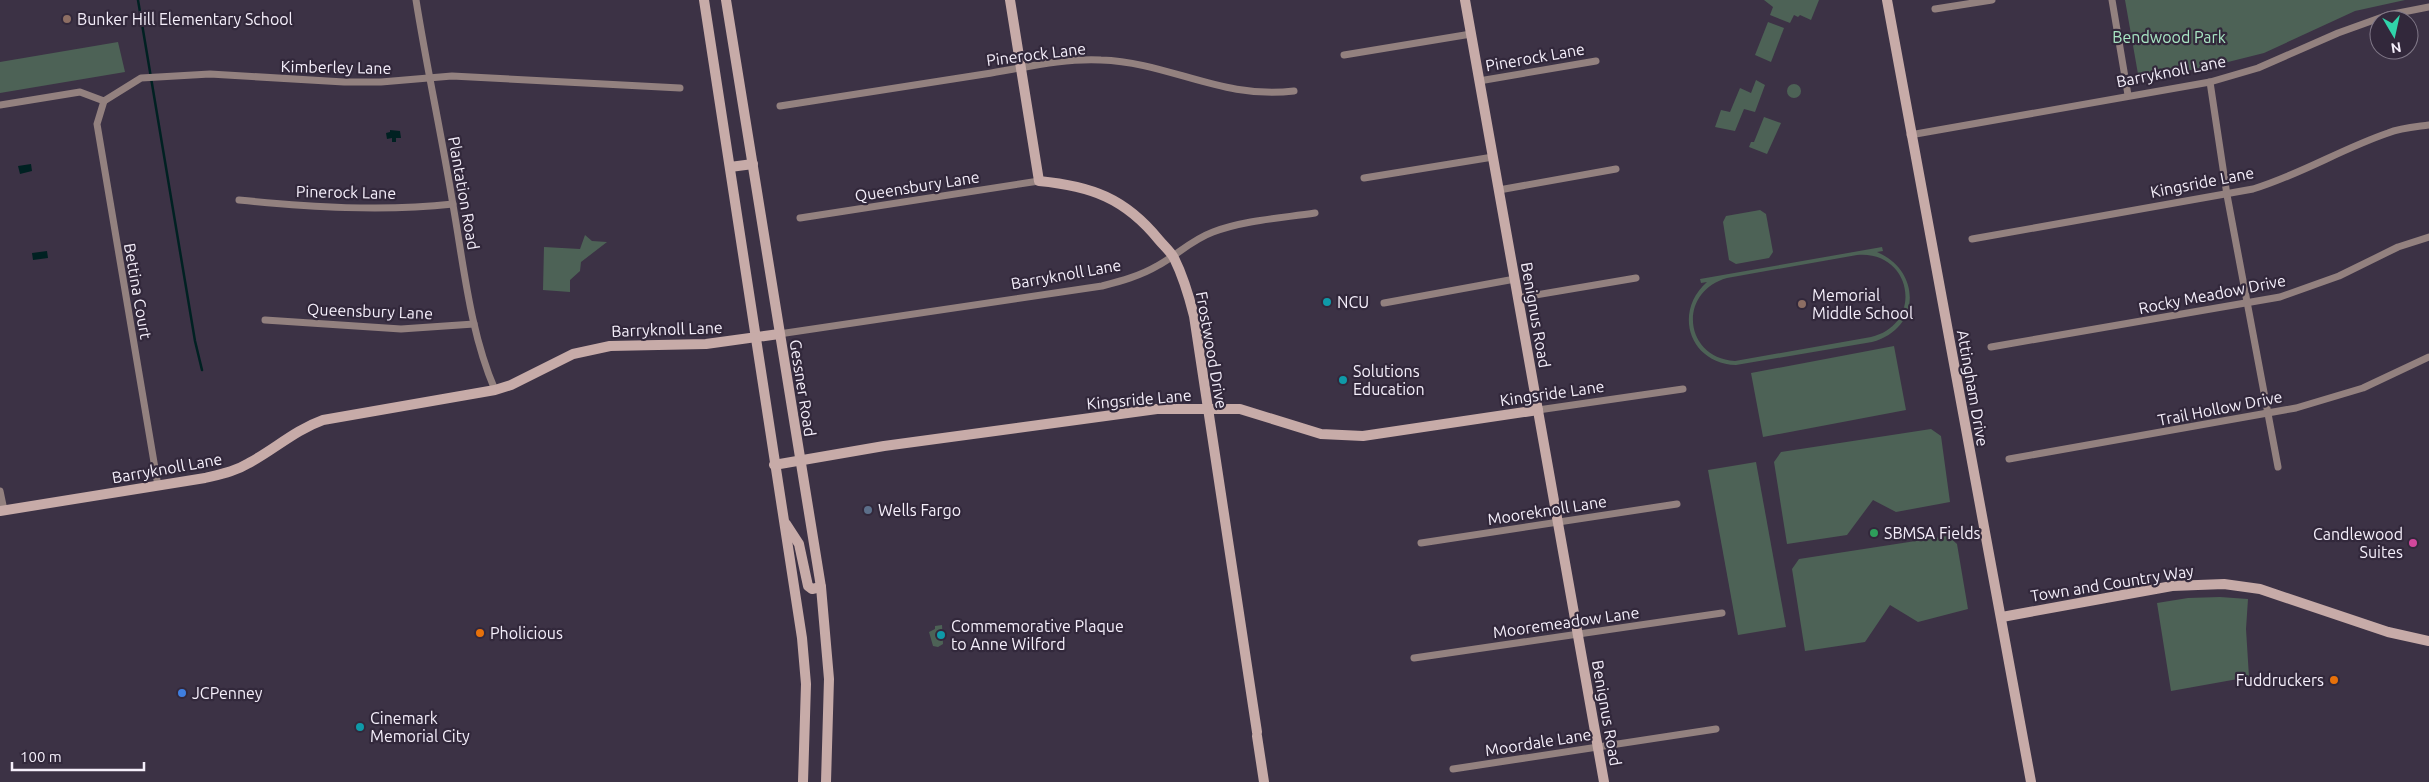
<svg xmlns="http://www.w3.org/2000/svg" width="2429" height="782" viewBox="0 0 2429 782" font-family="Ubuntu,sans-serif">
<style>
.green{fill:#4d6256;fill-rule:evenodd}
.water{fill:#002122}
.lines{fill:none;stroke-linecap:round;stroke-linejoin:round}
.stream{stroke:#002122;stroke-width:2.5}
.street{stroke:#93817f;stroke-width:7}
.secondary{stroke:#c7aba8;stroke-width:10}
.education-dot{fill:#8d6e63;stroke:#32283b;stroke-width:2}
.culture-dot{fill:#0f9aa8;stroke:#32283b;stroke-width:2}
.service-dot{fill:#5c6f8a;stroke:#32283b;stroke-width:2}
.leisure-dot{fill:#2e9e5b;stroke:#32283b;stroke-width:2}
.hotel-dot{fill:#d1479c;stroke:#32283b;stroke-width:2}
.food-dot{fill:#e8710a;stroke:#32283b;stroke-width:2}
.shop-dot{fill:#3f7fe0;stroke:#32283b;stroke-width:2}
.labels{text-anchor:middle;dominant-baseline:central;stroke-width:4.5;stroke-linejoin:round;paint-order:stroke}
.poi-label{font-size:16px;fill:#f5effb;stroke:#32283b;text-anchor:start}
.park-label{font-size:16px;fill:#a9e7c4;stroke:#32283b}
.street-label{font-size:16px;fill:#f5effb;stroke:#32283b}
</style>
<rect width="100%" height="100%" fill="#3c3245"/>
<!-- green -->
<g class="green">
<polygon points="1764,0 1819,0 1811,20 1800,15 1798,17 1794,15 1790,23 1770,15 1773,7"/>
<polygon points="2125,0 2405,0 2355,11 2264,53 2212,66 2143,79 2138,74"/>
<polygon points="1768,22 1784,28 1771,62 1755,55"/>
<polygon points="118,42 125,72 0,93 0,62"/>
<polygon points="1756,80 1765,85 1755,112 1744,109 1735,131 1715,127 1721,110 1730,112 1740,88 1751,93"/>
<circle cx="1794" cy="91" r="7"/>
<polygon points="1764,117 1781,123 1767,154 1749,147 1751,142 1754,142"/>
<polygon points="1760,210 1766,214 1773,252 1769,258 1736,264 1729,260 1723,222 1726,216"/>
<polygon points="585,235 592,241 607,242 581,262 580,271 570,280 570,292 543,290 544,247 580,249"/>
<path d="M1882,247L1883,251L1877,252C1922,271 1921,329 1872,342L1736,365C1689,363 1673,312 1707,282L1701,283L1700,279ZM1857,255C1912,250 1925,324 1871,337L1735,361C1684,358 1677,292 1727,278Z"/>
<polygon points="1894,346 1906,410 1763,437 1751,373"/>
<polygon points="1931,429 1941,436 1950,502 1896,512 1873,500 1847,535 1787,544 1774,462 1781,452"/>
<polygon points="1756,462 1786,627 1738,635 1708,470"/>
<polygon points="1948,536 1957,544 1968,609 1918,622 1890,605 1865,642 1805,651 1792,569 1799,559"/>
<polygon points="2220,597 2248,599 2246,629 2249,677 2171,691 2157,603 2188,598"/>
<polygon points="942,625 943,644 938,647 933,646 929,632 935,629 935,626"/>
</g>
<!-- water -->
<g class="water">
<polygon points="390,130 400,131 401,138 396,138 396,142 392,142 392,138 387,139 386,133 390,132"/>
<polygon points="31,164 32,171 20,174 18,166"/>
<polygon points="47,251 48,258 33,260 32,253"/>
</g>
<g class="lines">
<!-- stream -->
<polyline class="stream" points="138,0 195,341 202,370"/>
<!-- street -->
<g class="street">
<path d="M416,0C427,69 442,137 453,205C464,267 470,332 495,390"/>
<polyline points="2112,0 2128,95"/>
<polyline points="1935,9 1992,0"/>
<polyline points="1344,55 1471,34"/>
<polyline points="1479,81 1596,61"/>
<polyline points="2210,82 2227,195 2278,467"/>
<polyline points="104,101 97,124 158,486"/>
<polyline points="0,105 80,92 104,101 141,78 210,74 344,82 381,82 452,76 680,88"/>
<path d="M780,106C848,95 917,85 985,74C1023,68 1063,58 1101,60C1169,62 1222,100 1294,91"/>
<polyline points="1910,135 2210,82 2258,68 2338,33 2388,15 2429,7"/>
<polyline points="1364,178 1493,157"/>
<polyline points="1499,190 1616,169"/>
<path d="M239,200C310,207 382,212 453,204"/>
<polyline points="800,218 1039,181"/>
<path d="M1972,239L2253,189C2302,174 2341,149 2388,133C2401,128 2415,127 2429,125"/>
<polyline points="1518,298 1636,278"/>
<polyline points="1384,303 1515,279"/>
<polyline points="265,320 401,329 474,324"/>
<path d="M779,334L1102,286C1121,281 1140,276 1157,266C1176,256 1191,240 1213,232C1245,220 1282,218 1315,213"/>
<polyline points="1991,347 2280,297 2339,276 2398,247 2429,237"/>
<polyline points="1538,410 1683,389"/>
<polyline points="2009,459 2296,408 2363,388 2429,357"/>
<polyline points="0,491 4,510"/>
<polyline points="1421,543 1677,504"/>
<polyline points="1414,658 1722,613"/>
<polyline points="1453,769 1716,729"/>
</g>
<!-- secondary -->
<g class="secondary">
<polyline points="704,0 802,638 806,684 803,782"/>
<polyline points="726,0 821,587 829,679 826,782"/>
<path d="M1010,0L1039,181C1091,186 1125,198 1159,240C1164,246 1170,251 1174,258C1183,276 1189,296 1194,316L1257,732"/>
<polyline points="1465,0 1604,782"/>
<polyline points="1887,0 2031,782"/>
<polyline points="730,167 753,164"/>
<polyline points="774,465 884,446 1157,409 1240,409 1321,434 1363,436 1538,410"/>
<path d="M0,511L205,478C221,474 236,471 249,463C275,449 295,430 323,420L495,390L511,385L573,354L610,346L706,344L779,334"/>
<polyline points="786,524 799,544 808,586 812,589 821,587"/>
<polyline points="2002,617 2172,586 2224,584 2260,589 2388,632 2429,641"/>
<polyline points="1257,736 1264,782"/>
</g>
</g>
<!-- markers -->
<g class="education-dot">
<circle cx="67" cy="19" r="5"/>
<circle cx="1802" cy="304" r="5"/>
</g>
<g class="culture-dot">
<circle cx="1327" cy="302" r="5"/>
<circle cx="1343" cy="380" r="5"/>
<circle cx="941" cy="635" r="5"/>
<circle cx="360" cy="727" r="5"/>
</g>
<circle class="service-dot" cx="868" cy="510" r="5"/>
<circle class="leisure-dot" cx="1874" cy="533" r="5"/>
<circle class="hotel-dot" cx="2413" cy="543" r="5"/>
<g class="food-dot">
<circle cx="480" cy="633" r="5"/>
<circle cx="2334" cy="680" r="5"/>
</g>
<circle class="shop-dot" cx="182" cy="693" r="5"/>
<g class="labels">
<!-- poi labels -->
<g class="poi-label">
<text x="77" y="19">Bunker Hill Elementary School</text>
<text x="1812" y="295">Memorial<tspan x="1812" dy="18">Middle School</tspan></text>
<text x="1337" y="302">NCU</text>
<text x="1353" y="371">Solutions<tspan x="1353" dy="18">Education</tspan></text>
<text x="878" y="510">Wells Fargo</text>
<text x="1884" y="533">SBMSA Fields</text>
<text x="2403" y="534" text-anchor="end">Candlewood<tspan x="2403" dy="18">Suites</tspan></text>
<text x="951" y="626">Commemorative Plaque<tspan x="951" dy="18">to Anne Wilford</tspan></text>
<text x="490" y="633">Pholicious</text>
<text x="2324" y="680" text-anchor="end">Fuddruckers</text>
<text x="192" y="693">JCPenney</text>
<text x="370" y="718">Cinemark<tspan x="370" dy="18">Memorial City</tspan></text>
</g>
<!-- park labels -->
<g class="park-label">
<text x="2169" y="37">Bendwood Park</text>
</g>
<!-- street labels -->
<g class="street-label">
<text transform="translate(1036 54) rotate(-7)">Pinerock Lane</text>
<text transform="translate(1535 57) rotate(-10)">Pinerock Lane</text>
<text transform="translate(336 67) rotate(1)">Kimberley Lane</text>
<text transform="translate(2171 71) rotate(-11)">Barryknoll Lane</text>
<text transform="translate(2202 182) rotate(-11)">Kingsride Lane</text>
<text transform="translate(917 186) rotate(-9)">Queensbury Lane</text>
<text transform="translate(346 192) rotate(1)">Pinerock Lane</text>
<text transform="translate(464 193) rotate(80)">Plantation Road</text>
<text transform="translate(1066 274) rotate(-10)">Barryknoll Lane</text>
<text transform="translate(138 291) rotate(80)">Bettina Court</text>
<text transform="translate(2212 294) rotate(-11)">Rocky Meadow Drive</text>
<text transform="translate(370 311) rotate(2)">Queensbury Lane</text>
<text transform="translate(1536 315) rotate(80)">Benignus Road</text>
<text transform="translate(667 329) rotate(-2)">Barryknoll Lane</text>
<text transform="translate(1212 350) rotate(80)">Frostwood Drive</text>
<text transform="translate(803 388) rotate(81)">Gessner Road</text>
<text transform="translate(1973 388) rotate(80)">Attingham Drive</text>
<text transform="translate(1552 393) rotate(-8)">Kingsride Lane</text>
<text transform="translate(1139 399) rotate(-5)">Kingsride Lane</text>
<text transform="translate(2220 408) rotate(-11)">Trail Hollow Drive</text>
<text transform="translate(167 468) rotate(-10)">Barryknoll Lane</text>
<text transform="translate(1547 510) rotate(-9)">Mooreknoll Lane</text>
<text transform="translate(2112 583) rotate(-9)">Town and Country Way</text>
<text transform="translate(1566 622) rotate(-8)">Mooremeadow Lane</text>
<text transform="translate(1607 713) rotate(80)">Benignus Road</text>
<text transform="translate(1538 742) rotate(-9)">Moordale Lane</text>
</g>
</g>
<!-- north arrow -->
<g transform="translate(2394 35) rotate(171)"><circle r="24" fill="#32283b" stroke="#807888"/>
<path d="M0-4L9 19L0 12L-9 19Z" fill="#30d4aa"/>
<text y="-8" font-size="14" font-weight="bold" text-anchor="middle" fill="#f5effb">N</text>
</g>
<!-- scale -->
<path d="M12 762v8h132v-8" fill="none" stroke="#f5effb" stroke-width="2.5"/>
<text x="20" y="762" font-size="15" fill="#f5effb" stroke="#32283b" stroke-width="4" paint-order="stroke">100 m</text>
</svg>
